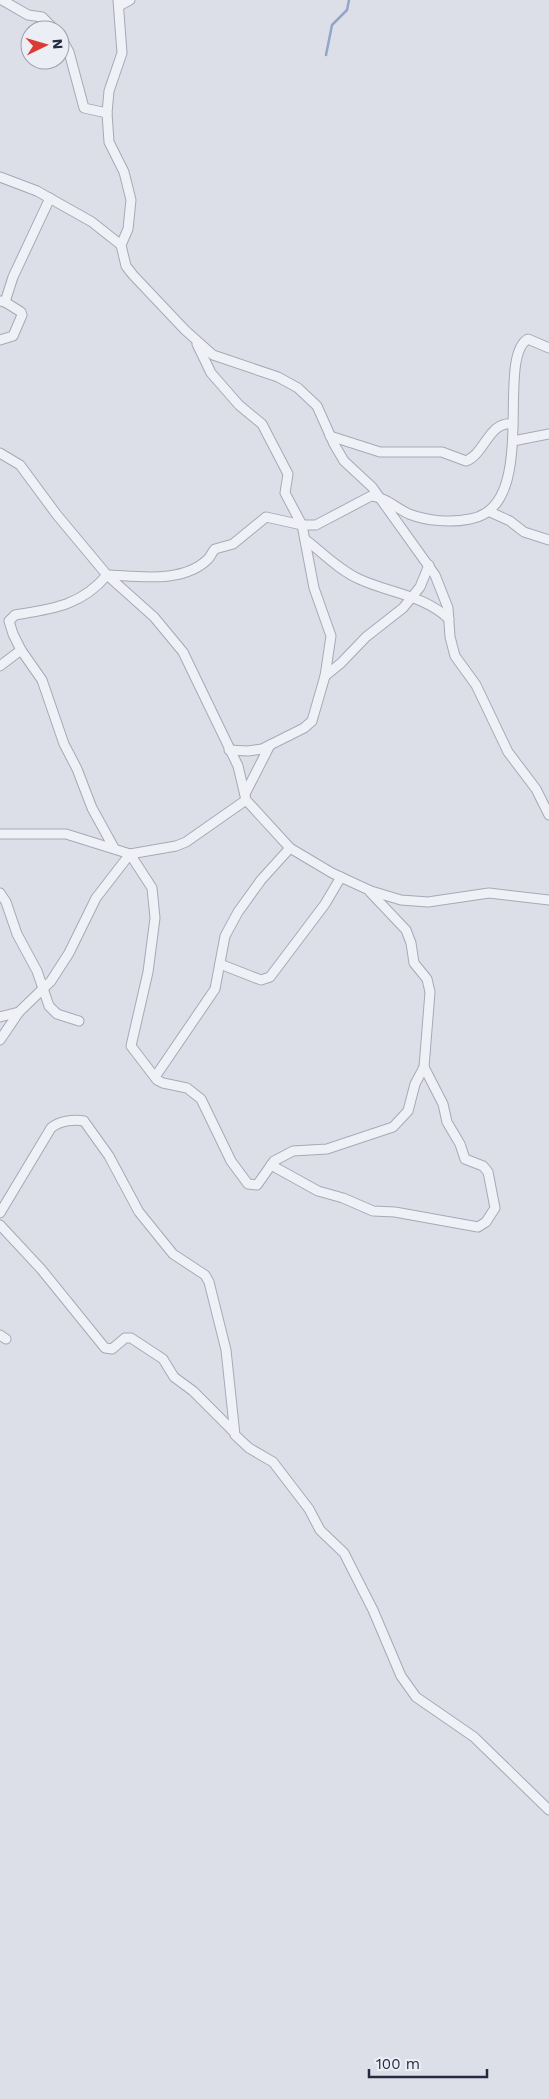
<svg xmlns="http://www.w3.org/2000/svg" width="549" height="2099" viewBox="0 0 549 2099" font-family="'Work Sans',sans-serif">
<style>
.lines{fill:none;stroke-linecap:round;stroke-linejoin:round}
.stream{stroke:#94a5cc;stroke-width:2.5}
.minor-casing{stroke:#a6a9b6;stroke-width:11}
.minor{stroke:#f0f1f6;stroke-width:9}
</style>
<rect width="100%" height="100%" fill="#dddfe8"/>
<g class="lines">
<!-- stream -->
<polyline class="stream" points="326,55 332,25 347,10 349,0"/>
<!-- minor casing -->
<g class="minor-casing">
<g id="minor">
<polyline points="2,0 28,15 42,17 55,30"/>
<polyline points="118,0 122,53 109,91 107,113 109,142 124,172 131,200 128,229 121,245"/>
<polyline points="119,6 130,0"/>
<polyline points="60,35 69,52 84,108 107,113"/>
<polyline points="0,177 37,191 92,222 121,245 126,266 133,275 185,330 213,355 278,377 298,388 317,406 334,444 344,461 372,487 435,575 448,608 450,637 455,656 476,685 508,752 536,789 549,815"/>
<polyline points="0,301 5,302 13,277 50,198"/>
<polyline points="0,340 13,336 22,315 21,312 5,302"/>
<polyline points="197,344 211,373 239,405 262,424 288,474 285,493 302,525 314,588 331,636 325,676 312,721 304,728 262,749 248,751 229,750"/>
<path d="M330,436L380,452H442L466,461C485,454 489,420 513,424"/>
<polyline points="513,441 549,434"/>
<polyline points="0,453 20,465 57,515 107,575 154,617 183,652 238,766 246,800 290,848 332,873 371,891 401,900 428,902 489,893 549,900"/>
<polyline points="490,512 510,521 524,532 549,540"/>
<path d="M306,540C323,553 339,570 359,579C389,593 424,595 449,619"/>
<polyline points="0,666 21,650"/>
<polyline points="325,676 341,663 366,637 403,608 420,587 429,565"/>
<polyline points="245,794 270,745"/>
<polyline points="0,834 66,834 130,854 176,846 186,842 246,800"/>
<path d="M114,848L92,808L77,769L64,744L42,680L21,650L13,634L9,621L15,615C52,609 81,606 107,575C138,576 183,584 208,559C211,556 212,552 215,549L233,544L266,517L302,525H316L371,496C386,497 397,509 409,514C427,521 451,523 470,519C541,507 494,358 528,339L549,348"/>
<polyline points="0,893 6,902 17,934 37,971 49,1006 57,1014 79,1021"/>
<polyline points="220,964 261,980 270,977 325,904 341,877"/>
<polyline points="0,1017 19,1012 51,981 69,953 96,898 130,854 152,888 155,918 148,972 131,1046 157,1080 163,1083 187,1088 201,1099 231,1161 248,1184 257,1185 274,1161 293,1151 327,1149 393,1127 408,1111 415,1084 424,1067"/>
<polyline points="0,1040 19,1012"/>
<polyline points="155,1077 215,989 225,936 238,912 261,880 290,848"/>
<polyline points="271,1165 318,1191 343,1198 373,1211 395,1212 478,1227 486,1222 495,1208 488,1172 483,1166 465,1159 460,1144 447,1122 443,1104 424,1067 430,992 427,979 414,963 411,943 406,930 370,892"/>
<path d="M0,1213L51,1128C59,1121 73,1119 84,1121L109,1156L139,1212L173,1254L205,1275L209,1282L226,1350L235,1435L249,1448L273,1462L309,1509L320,1530L344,1553L373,1610L401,1676L416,1697L474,1737L549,1810"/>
<polyline points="0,1225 41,1269 105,1348 112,1349 125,1338 131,1338 163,1359 174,1377 193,1391 233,1431"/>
<polyline points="0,1335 6,1339"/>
</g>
</g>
<!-- minor -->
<use href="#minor" class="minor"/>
</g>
<!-- north arrow -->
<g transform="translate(45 45) rotate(85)"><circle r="24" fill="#eceef6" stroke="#9ca0ad"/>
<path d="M0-4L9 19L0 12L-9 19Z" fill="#da3b35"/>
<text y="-8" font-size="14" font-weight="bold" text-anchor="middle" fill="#252a40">N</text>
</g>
<!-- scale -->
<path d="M369 2069v8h118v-8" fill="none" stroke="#252a40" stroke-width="2.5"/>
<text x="376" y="2069" font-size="15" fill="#252a40" stroke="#eceef6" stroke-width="4" paint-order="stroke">100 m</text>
</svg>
